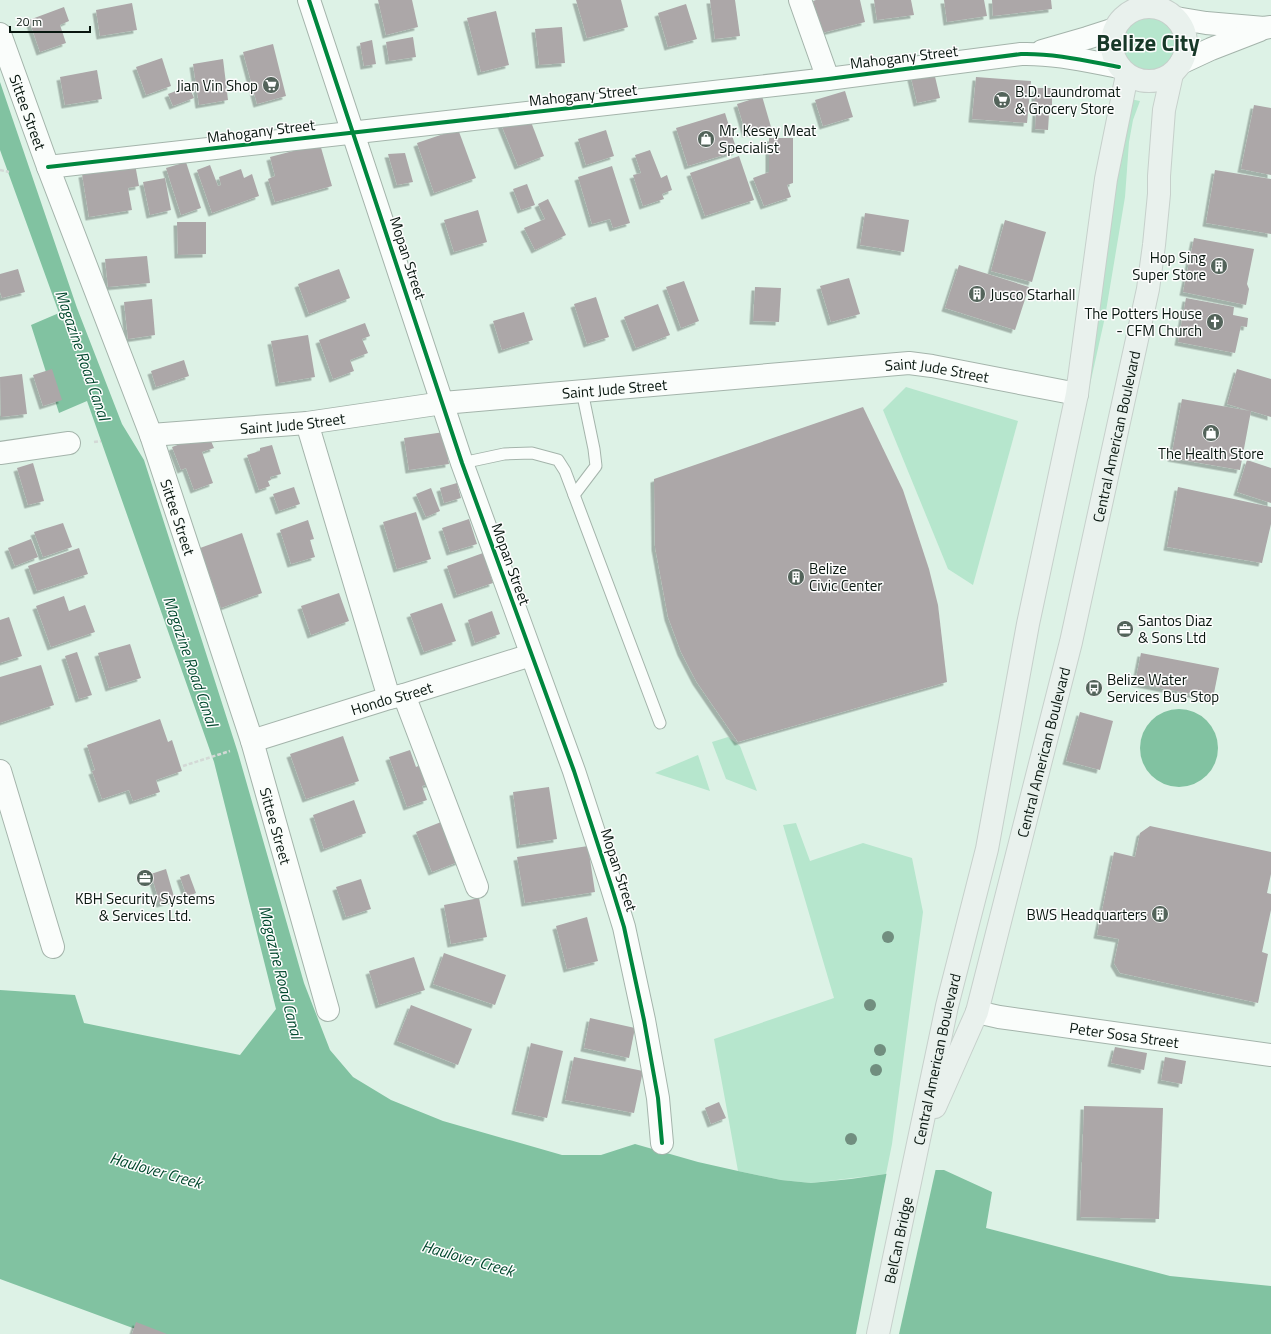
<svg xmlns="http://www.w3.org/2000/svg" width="1271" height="1334" viewBox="0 0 1271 1334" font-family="'Titillium Web',sans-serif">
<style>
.green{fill:#b6e6cd}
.water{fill:#81c2a1}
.pier{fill:#ddf2e6}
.building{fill:#aca7a8;filter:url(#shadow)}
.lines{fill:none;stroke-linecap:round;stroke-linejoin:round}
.service-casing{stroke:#a4b4ab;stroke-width:13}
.minor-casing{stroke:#a4b4ab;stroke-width:24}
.tertiary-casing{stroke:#a4b4ab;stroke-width:24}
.primary-casing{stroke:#c6d0cb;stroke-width:24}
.path{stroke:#d3d9d6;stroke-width:2.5;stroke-dasharray:4 2;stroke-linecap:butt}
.service{stroke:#fafdfb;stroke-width:11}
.minor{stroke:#fafdfb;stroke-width:22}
.tertiary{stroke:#fafdfb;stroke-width:22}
.primary{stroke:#e9f1ed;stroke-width:22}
.cycleway-casing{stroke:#fdfdfd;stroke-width:6}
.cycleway{stroke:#00873e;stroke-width:4}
.tree{fill:#718e7f}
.labels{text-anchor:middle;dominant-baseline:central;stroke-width:3;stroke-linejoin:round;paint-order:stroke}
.street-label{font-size:15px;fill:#08160f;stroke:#fdfdfd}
.poi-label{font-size:15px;fill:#08160f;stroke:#fdfdfd;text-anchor:start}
.water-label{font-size:16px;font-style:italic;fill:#00482d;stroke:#fdfdfd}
.town-label{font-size:23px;font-weight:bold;fill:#173828;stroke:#fdfdfd}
</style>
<defs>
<filter id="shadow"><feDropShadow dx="-3.5" dy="3.5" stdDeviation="0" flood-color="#0004"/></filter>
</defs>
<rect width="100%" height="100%" fill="#ddf2e6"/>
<!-- green -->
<g class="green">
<circle cx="1149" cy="43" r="28"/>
<polygon points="1120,97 1140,101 1133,120 1129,142 1125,197 1105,317 1034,636"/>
<polygon points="906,387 1018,421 973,585 948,569 883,410"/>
<polygon points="728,737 740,746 757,791 726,779 712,742"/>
<polygon points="698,755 710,791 655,773"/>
<polygon points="796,823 810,861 863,843 912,858 923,912 892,1144 886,1174 811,1183 781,1180 738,1171 714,1039 834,998 783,825"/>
</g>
<!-- water -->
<g class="water">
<polygon points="0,82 77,308 122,424 144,460 238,753 304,983 330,1050 353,1077 391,1100 443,1121 562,1155 601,1155 635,1144 698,1162 738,1171 781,1180 811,1183 851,1179 913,1170 944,1170 992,1192 986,1228 1170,1276 1271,1286 1271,1334 149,1334 0,1279 0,990 75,995 84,1023 240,1055 276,1009 214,762 87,401 59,413 31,325 59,313 0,150"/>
<circle cx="1179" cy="748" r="39"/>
</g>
<!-- pier -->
<polygon class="pier" points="913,1168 936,1168 899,1334 856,1334 887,1171"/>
<!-- building -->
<g class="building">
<polygon points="378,0 412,0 418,27 386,35"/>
<polygon points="576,0 621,0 628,27 587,38"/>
<polygon points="710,0 735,0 740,36 715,39"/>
<polygon points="816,0 860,0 865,22 814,35 815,11 813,1"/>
<polygon points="874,0 911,0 914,15 877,20"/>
<polygon points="944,0 984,0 987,16 947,22"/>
<polygon points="992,0 1051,0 1052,9 993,16"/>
<polygon points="132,3 137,30 100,36 96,10"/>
<polygon points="686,4 697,39 668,47 658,13"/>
<polygon points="64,7 69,21 60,25 66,43 40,52 29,20"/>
<polygon points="496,11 509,65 481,72 467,18"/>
<polygon points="562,27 565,63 539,65 535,29"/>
<polygon points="413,37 416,57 389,61 386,42"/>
<polygon points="372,40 376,64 364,66 360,43"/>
<polygon points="273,44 286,96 257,104 243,52"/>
<polygon points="162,58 171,86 146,95 136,67"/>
<polygon points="223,59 228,100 199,105 193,64"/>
<polygon points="933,68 940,98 917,103 910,73"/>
<polygon points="97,70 102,99 65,105 60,77"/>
<polygon points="976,77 1031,81 1027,123 972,119"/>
<polygon points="189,86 194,98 173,106 168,94"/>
<rect x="1035" y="88" width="17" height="17"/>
<polygon points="845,91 853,117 823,126 815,100"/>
<polygon points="762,96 771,127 746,134 737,104"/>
<polygon points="1254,105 1271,108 1271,175 1241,169"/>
<polygon points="1036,112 1049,114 1048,130 1035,129"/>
<polygon points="725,113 737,151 688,166 676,128"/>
<polygon points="528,114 544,156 518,166 501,124"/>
<polygon points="458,129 476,178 434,193 417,143"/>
<polygon points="606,130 614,156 586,165 578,139"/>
<polygon points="769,138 793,138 793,183 787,185 791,197 764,206 753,178 769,172"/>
<polygon points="320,144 332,186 275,202 268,179 275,176 270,157"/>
<polygon points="650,150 661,178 667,175 672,190 662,194 664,199 643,206 633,175 641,173 635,155"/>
<polygon points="405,153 413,182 397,185 388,154"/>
<polygon points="739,156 754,200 705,216 690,173"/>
<polygon points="186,162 201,208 181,215 166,168"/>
<polygon points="135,164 139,186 128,188 132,210 89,217 82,174"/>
<polygon points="210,165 218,186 221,185 219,177 241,169 244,178 252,174 259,196 212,213 197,170"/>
<polygon points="612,166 630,223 613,228 610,219 592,224 578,177"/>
<polygon points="1215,170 1271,179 1271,234 1206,223"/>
<polygon points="165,178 171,210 150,215 143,182"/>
<polygon points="527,184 535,205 521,210 513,189"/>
<polygon points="548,199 566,235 535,250 524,228 545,219 538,204"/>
<polygon points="478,210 487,242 454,252 444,220"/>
<polygon points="865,213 909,220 904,252 860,245"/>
<polygon points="1005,220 1046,232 1032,282 991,271"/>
<polygon points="177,222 206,222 206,254 178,255"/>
<polygon points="1194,238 1254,249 1247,284 1249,289 1246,305 1183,292"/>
<polygon points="147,256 150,283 108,287 105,259"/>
<polygon points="959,265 1029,287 1015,330 945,308"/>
<polygon points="18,269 25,292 2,298 0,292 0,274"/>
<polygon points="339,269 350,298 309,314 298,284"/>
<polygon points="849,278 860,314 831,322 820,286"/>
<polygon points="684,281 699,321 681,328 666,287"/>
<polygon points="755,287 781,288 779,322 753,321"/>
<polygon points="596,297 609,337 587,344 574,304"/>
<polygon points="1186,298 1234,307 1233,315 1248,318 1247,327 1241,326 1235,353 1178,342"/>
<polygon points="152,299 155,335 128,339 124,302"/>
<polygon points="658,304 670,335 636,348 624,317"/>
<polygon points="524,312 533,340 502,350 493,321"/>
<polygon points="365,323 370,336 362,339 368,353 350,360 354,371 333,379 319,340"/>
<polygon points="308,335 315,377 279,383 271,341"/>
<polygon points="184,360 189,376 156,387 151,371"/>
<polygon points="52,369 62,400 43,406 33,375"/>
<polygon points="1237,369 1271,379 1271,417 1251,411 1240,470 1171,458 1182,399 1250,411 1227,404"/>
<polygon points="22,374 27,414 1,417 0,377"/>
<polygon points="863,407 903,490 929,569 938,605 947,682 738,742 696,681 681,652 668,617 655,547 654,479"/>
<polygon points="444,432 449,464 409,470 404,438"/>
<polygon points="208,434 214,448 202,452 213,483 194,490 186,468 181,470 172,447"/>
<polygon points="272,445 281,474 270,477 271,480 268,481 270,486 259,490 247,455 260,451 260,448"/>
<polygon points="1247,460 1271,468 1271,503 1237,492"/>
<polygon points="33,463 44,501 28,505 17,468"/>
<polygon points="457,483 461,498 444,503 440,488"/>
<polygon points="294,487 300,504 279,511 273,494"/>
<polygon points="1178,487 1271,507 1271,524 1262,563 1167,547"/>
<polygon points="431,488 440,511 426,517 416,494"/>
<polygon points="416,512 431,559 397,569 383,522"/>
<polygon points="469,519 477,544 450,552 442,528"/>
<polygon points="308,520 314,539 310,540 315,557 291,564 280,530"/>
<polygon points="63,523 72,547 43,557 34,532"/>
<polygon points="242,533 262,593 221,608 200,548"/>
<polygon points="31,539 38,557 15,566 8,548"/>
<polygon points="79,548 88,574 37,591 28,566"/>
<polygon points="483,553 493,583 457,595 447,566"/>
<polygon points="339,593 349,621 311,635 301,606"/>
<polygon points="64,596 69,611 85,605 95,632 51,647 36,606"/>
<polygon points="442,603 456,641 424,652 410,614"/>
<polygon points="492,611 500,634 475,643 468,620"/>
<polygon points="9,617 22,656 0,663 0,620"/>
<polygon points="130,644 141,678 109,688 98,653"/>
<polygon points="77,652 92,695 79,699 65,656"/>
<polygon points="1141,653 1219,668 1213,698 1135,683"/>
<polygon points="41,665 54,705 0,723 0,677"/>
<polygon points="1080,712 1113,721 1100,770 1066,761"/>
<polygon points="160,719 168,742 172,740 182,771 156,780 160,792 133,801 129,790 102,799 92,771 95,770 87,745"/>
<polygon points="343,736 359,781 306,799 290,754"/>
<polygon points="410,750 416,767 425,763 432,783 422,786 427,800 407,807 389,757"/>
<polygon points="549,787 557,839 520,845 513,792"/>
<polygon points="354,800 366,833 324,849 313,815"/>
<polygon points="446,820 463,860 432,872 416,832"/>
<polygon points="1150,826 1271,852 1271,874 1267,893 1271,894 1271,910 1262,952 1268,954 1258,1003 1120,973 1114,963 1119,939 1097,935 1114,852 1135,857 1140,833"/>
<polygon points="588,846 595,892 525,903 517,857"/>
<polygon points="166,869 175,900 160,904 151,874"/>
<polygon points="189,874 196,893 187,897 180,877"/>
<polygon points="361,879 371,909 346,917 336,887"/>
<polygon points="479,898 487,937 451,944 444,905"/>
<polygon points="587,917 598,961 567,969 556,926"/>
<polygon points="444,953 506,975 495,1005 433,984"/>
<polygon points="414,957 425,990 379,1005 369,971"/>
<polygon points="411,1005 472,1029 458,1065 397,1041"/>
<polygon points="590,1018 635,1028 629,1058 584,1048"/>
<polygon points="531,1043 563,1051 547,1118 515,1111"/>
<polygon points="1115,1047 1147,1053 1144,1070 1111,1063"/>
<polygon points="574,1057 643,1071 634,1113 565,1100"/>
<polygon points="1165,1057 1186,1061 1182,1084 1161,1080"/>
<polygon points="719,1102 726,1118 711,1124 705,1108"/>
<polygon points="1084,1106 1163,1108 1159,1219 1080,1217"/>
<polygon points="136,1322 167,1334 132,1334"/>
</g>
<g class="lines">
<!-- service casing -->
<g class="service-casing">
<g id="service">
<polyline points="462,463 504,454 532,453 558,460 565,471 660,723"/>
<polyline points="574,495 596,466 594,449 582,391"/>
</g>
</g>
<!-- minor casing -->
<g class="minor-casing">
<g id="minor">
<polyline points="309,0 462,463 574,771 612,888 624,927 644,1020 658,1098 662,1143"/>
<polyline points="800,0 828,79"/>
<path id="s1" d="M0,34L48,167L151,435L252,741L328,1010"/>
<polyline points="1042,51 1087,38 1115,29"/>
<path d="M48,167L828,79L1021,54C1053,53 1087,61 1119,67"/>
<polyline points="307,423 389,698"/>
<path id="s2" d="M151,435L307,423L443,403L909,363L932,366L1077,394"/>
<polyline points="0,453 69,443"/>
<polyline points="404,695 477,887"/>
<path id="s3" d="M252,741L389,698L404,695L531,655"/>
<polyline points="0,771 53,947"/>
<path id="s4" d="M977,1012L999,1017L1271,1055"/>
</g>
</g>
<!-- tertiary casing -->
<g class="tertiary-casing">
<g id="tertiary">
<polyline points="1176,18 1206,23 1264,28 1271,27"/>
<polyline points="1181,63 1211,49 1260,30"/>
</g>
</g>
<!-- primary casing -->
<g class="primary-casing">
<g id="primary">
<circle cx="1149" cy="44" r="37"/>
<path id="s5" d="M935,1107L977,1012L1071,642L1148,289L1154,245L1159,194V176L1164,110L1172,74"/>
<path id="s6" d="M878,1334L947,1006L987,849L1028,624L1077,394L1106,179L1127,75"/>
</g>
</g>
<!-- path -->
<g class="path">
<polyline points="0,170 9,172"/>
<polyline points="94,442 101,441"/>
<polyline points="183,766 230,751"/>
</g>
<!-- service -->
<use href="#service" class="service"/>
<!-- minor -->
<use href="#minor" class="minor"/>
<!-- tertiary -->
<use href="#tertiary" class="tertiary"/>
<!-- primary -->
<use href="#primary" class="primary"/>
<!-- cycleway casing -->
<g class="cycleway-casing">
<g id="cycleway">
<polyline points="309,0 462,463 574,771 612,888 624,927 644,1020 658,1098 662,1143"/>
<path d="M48,167L828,79L1021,54C1053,53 1087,61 1119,67"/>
</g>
</g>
<!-- cycleway -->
<use href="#cycleway" class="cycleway"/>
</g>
<!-- trees -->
<g class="tree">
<circle cx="888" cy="937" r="6"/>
<circle cx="870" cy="1005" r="6"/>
<circle cx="880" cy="1050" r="6"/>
<circle cx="876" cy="1070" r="6"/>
<circle cx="851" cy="1139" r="6"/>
</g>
<!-- icons -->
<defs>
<g id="supermarket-disc" transform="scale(0.9)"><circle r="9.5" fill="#53635a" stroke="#fdfdfd"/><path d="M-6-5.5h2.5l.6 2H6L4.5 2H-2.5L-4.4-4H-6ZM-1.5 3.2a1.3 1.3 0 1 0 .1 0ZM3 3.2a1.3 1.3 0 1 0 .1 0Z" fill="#fff"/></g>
<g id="shop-disc" transform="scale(0.9)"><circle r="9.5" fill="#53635a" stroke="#fdfdfd"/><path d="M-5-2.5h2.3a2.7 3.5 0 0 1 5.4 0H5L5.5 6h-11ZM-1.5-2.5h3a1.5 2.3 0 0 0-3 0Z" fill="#fff"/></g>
<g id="building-disc" transform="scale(0.9)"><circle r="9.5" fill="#53635a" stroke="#fdfdfd"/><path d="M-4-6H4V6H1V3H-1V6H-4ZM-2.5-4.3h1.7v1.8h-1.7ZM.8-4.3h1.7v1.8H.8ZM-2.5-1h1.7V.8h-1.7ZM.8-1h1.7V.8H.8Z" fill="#fff"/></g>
<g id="church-disc" transform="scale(0.9)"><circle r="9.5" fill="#53635a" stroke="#fdfdfd"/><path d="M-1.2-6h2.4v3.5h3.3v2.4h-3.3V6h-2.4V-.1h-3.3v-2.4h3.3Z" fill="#fff"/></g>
<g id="office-disc" transform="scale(0.9)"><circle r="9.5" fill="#53635a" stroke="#fdfdfd"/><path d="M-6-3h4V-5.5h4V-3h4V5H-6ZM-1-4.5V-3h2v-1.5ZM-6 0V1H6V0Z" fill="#fff"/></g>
<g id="bus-disc" transform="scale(0.9)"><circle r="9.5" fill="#53635a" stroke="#fdfdfd"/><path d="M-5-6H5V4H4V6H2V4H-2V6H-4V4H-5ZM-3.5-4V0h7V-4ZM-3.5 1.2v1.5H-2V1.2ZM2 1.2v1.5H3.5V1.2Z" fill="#fff"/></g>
</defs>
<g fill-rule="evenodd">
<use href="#supermarket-disc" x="271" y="85"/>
<use href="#supermarket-disc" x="1002" y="100"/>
<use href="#shop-disc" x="706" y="139"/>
<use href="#building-disc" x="1219" y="266"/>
<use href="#building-disc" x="977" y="294"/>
<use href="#church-disc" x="1215" y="322"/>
<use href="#shop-disc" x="1211" y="433"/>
<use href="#building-disc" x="796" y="577"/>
<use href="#office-disc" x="1125" y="629"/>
<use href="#bus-disc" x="1094" y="688"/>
<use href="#office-disc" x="145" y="878"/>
<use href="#building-disc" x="1160" y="914"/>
</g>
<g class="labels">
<!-- street labels -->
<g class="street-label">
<text transform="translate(904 57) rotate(-7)">Mahogany Street</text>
<text transform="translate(583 95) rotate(-6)">Mahogany Street</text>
<text stroke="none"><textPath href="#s1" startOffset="83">Sittee Street</textPath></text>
<text transform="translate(261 131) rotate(-7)">Mahogany Street</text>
<text transform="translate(408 258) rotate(72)">Mopan Street</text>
<text stroke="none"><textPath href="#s2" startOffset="790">Saint Jude Street</textPath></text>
<text stroke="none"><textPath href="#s2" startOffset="466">Saint Jude Street</textPath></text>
<text stroke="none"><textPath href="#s2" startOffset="142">Saint Jude Street</textPath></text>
<text stroke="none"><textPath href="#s5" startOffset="696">Central American Boulevard</textPath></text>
<text stroke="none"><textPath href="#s1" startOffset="515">Sittee Street</textPath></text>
<text transform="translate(511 564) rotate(70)">Mopan Street</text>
<text stroke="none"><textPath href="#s3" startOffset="146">Hondo Street</textPath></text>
<text stroke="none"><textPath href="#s5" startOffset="372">Central American Boulevard</textPath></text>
<text stroke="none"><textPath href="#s1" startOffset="839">Sittee Street</textPath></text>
<text transform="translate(619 870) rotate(72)">Mopan Street</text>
<text stroke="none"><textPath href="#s4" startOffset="149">Peter Sosa Street</textPath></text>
<text stroke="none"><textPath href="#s6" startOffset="281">Central American Boulevard</textPath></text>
<text stroke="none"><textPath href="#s6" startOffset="96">BelCan Bridge</textPath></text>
</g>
<!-- poi labels -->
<g class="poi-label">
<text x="258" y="85" text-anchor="end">Jian Vin Shop</text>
<text x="1015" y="91">B.D. Laundromat<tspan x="1015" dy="17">&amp; Grocery Store</tspan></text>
<text x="719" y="130">Mr. Kesey Meat<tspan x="719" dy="17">Specialist</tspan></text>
<text x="1206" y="257" text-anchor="end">Hop Sing<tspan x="1206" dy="17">Super Store</tspan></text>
<text x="990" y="294">Jusco Starhall</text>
<text x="1202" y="313" text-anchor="end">The Potters House<tspan x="1202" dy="17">- CFM Church</tspan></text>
<text x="1211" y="453" text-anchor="middle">The Health Store</text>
<text x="809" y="568">Belize<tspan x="809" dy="17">Civic Center</tspan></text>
<text x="1138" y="620">Santos Diaz<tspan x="1138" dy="17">&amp; Sons Ltd</tspan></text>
<text x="1107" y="679">Belize Water<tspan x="1107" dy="17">Services Bus Stop</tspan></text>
<text x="145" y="898" text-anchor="middle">KBH Security Systems<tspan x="145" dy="17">&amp; Services Ltd.</tspan></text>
<text x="1147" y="914" text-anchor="end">BWS Headquarters</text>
</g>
<!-- water labels -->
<g class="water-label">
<text transform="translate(83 355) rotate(71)">Magazine Road Canal</text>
<text transform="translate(191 661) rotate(71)">Magazine Road Canal</text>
<text transform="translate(281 972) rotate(76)">Magazine Road Canal</text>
<text transform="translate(156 1170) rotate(16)">Haulover Creek</text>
<text transform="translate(468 1258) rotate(16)">Haulover Creek</text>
</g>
<!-- town labels -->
<g class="town-label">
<text x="1148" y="42">Belize City</text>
</g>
</g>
<!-- scale -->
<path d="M10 26v6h80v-6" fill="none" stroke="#08160f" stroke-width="2"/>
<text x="16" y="26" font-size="12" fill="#08160f" stroke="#fdfdfd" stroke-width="3" paint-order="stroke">20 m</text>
</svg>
